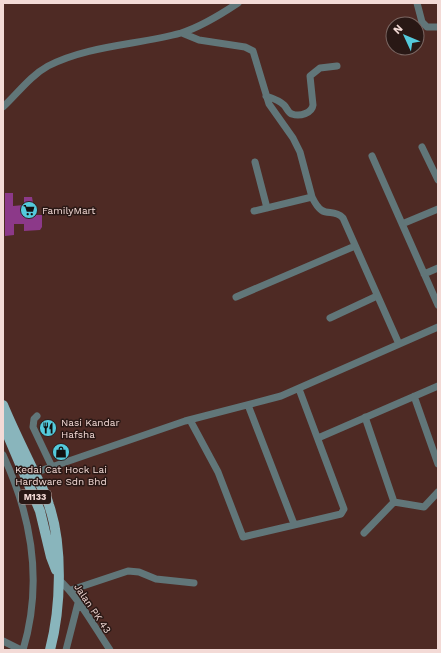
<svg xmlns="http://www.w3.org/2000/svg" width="441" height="653" viewBox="0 0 441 653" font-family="'Work Sans',sans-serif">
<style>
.building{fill:#8c3989}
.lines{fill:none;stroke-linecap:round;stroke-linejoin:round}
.minor{stroke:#617679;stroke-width:7}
.primary{stroke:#89b5bc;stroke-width:10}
.labels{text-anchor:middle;stroke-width:3;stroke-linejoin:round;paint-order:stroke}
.shield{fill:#291815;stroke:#b6a09c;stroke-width:1}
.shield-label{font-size:9px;font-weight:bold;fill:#f3dad6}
.poi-label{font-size:10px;fill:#f3dad6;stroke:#291815;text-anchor:start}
.street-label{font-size:10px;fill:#f3dad6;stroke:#291815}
</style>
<rect width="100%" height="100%" fill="#4e2a24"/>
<path class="building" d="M5 193H13V206L24 205V197H32L35 215H42V227L40 230 24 231V224H14V235L5 236Z"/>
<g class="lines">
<path class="minor" d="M417 3 422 22 427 27H438
M182 33 199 40 245 47 253 51 269 104 293 138 300 152 312 197 254 211
M266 96C272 98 279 100 284 105 287 108 288 113 292 114 300 117 312 113 313 105L310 76 320 68 337 66
M3 107C18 93 30 76 48 66 89 45 138 45 181 33 201 27 220 15 238 3
M422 147 438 180
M372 156 438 305
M255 162 267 208
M312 197C324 222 331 206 343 218L399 344
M402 224 438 209
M424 274 438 268
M236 297 355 246
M330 318 377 296
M414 396 438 464
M248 405 294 524
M37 416 34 419 33 427 52 467
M190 420 218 472 243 537 341 514 344 509 299 389
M318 438 438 386
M3 455C32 517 43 583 23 650
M31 474 185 421 281 396 438 327
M394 502 424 507 438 492
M364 533 394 502 365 417
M58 579C78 596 95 628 110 650
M71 590 128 571 139 572 156 579 194 583
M3 641 21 650
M66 650 78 603"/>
<path class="primary" d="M3 405C13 429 24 451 35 474 40 484 46 494 49 505 63 546 61 608 50 650
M3 424 40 511 51 557 56 570"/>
</g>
<defs>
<g id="supermarket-disc" transform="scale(0.9)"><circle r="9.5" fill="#54cadc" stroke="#291815"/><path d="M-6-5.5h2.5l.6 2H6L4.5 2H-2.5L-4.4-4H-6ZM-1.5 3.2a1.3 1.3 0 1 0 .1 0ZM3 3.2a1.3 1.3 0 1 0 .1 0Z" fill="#111"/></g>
<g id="restaurant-disc" transform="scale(0.9)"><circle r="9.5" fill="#54cadc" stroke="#291815"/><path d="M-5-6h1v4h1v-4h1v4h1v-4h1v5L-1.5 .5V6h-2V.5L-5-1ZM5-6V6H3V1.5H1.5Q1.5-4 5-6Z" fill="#111"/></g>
<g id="shop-disc" transform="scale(0.9)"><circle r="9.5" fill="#54cadc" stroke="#291815"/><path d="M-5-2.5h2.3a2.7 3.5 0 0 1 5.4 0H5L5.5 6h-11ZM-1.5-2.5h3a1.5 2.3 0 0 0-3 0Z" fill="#111"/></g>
</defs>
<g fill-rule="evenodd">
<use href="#supermarket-disc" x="29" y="210"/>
<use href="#restaurant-disc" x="48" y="428"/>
<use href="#shop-disc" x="61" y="452"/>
</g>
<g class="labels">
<rect class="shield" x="19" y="490" width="32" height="14" rx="3"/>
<g class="shield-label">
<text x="35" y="500">M133</text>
</g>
<g class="poi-label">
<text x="42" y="214">FamilyMart</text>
<text x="61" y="426">Nasi Kandar<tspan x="61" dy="12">Hafsha</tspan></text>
<text x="61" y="473" text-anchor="middle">Kedai Cat Hock Lai<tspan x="61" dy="12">Hardware Sdn Bhd</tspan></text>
</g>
<g class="street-label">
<text transform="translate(93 608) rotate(56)" y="4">Jalan PK 43</text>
</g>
</g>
<rect width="441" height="653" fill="none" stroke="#f3dad6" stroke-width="8"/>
<g transform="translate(405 36) rotate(314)"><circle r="19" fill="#291815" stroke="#7a6662"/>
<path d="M0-3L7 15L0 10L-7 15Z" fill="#54cadc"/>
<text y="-6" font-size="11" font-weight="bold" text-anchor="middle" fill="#f3dad6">N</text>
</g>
</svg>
